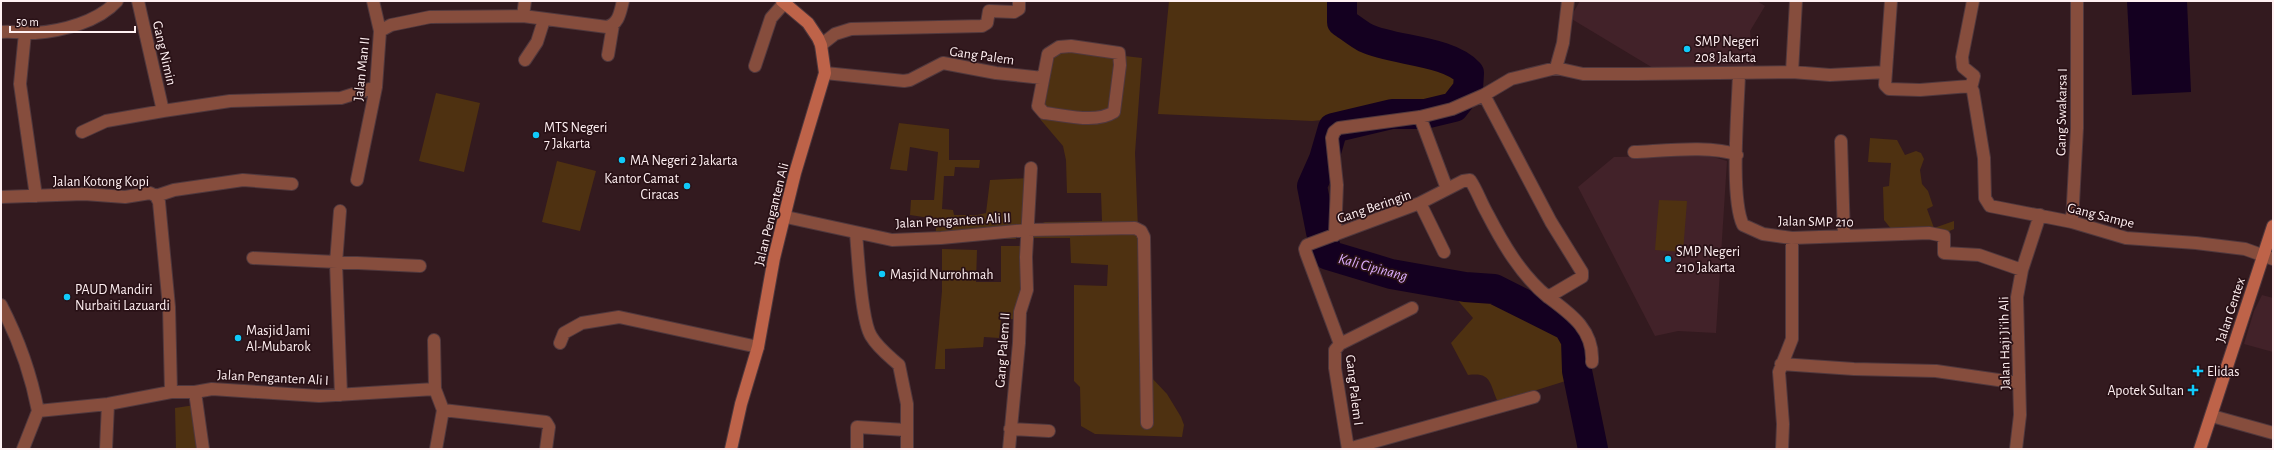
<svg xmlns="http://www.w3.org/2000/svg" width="2274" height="450" viewBox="0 0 2274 450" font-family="'Alegreya Sans',sans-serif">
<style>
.built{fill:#422229}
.green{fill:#4e3111}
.water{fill:#140020}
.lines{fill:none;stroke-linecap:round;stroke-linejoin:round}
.river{stroke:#140020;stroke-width:30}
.street-casing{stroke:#50383d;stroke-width:14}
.secondary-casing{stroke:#50383d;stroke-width:14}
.street{stroke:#864d3d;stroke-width:12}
.secondary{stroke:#be6349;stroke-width:12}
.poi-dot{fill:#10cafa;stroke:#291116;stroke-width:1.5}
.labels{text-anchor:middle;stroke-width:3.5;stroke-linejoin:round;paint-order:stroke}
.poi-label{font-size:14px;fill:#fff0f2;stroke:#291116;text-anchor:start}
.street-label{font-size:14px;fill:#fff0f2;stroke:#291116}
.water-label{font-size:15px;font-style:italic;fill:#dbadfd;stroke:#291116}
</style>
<rect width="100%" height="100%" fill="#331a1f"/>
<path class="built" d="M1580 1H1757L1765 6 1750 31 1754 66 1700 71H1658L1570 18Z
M1706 155 1727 161 1716 333 1678 331 1655 336 1578 187 1614 157Z
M2262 295 2273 298V352L2244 344 2254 311Z"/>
<path class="green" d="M1169 1H1335L1334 23 1361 48 1454 72 1458 86 1455 98 1449 102 1344 118 1312 121 1158 114Z
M1049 47 1142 58 1135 153 1141 306 1151 377 1167 394 1181 417 1184 425 1182 437 1095 434 1081 426 1080 387 1074 381V285L1107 286 1108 265 1071 263 1070 238H1032V230L1038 225 1045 222 1102 221 1101 193H1067L1066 160 1063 146 1040 119 1042 50Z
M436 93 480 103 464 172 419 161Z
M899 123 949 129V160H980L979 168 955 167 954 176H944L942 209 953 210 954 215H977L986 213 990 180 1029 178 1028 211 1019 227 1016 239H935L937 219 910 215 911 200H934L938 152 910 147 907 171 890 169Z
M1870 138 1897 140 1905 155 1916 151 1921 153 1924 159 1920 170 1922 184 1928 191 1933 206 1927 209 1934 228 1954 221V229L1945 233 1892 230 1884 220 1883 187 1889 186 1891 163 1868 162Z
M557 161 596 171 580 231 542 222Z
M1659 200 1687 201 1683 252 1655 250Z
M1001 246H1022L1026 288 1017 319H1001L999 338 984 337 983 347 945 349V369H935L942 291V249L977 250 976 282H1001Z
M1464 293 1482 296 1556 325C1567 342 1570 359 1572 379L1498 402C1489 383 1492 372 1468 375L1451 343 1473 318 1454 296Z
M195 405 198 449H176L175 408Z"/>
<path class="water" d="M2127 1H2187L2191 92 2132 95Z"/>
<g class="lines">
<path class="river" d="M1342 1V22C1350 27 1358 34 1366 38 1394 51 1448 50 1469 73L1468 89 1454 107 1425 114H1392L1333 128 1324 159 1312 186 1321 232 1328 255 1391 274 1465 287 1494 289 1568 326 1576 340 1577 371 1593 449"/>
<g class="street-casing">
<path id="street" d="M138 1 163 111
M373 1 380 31
M1891 1 1885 85 1889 89 1920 90 1970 86 1973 91 1984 158 1985 198 1990 206 2072 222 2126 238 2196 243 2245 249 2273 259
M523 16 525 1
M1 32C13 31 23 33 35 33 62 31 98 22 117 1
M25 33 20 84 36 196
M821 45 835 34 851 29 982 26 987 23 989 11 1014 12 1019 9V1
M1071 46 1119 53 1120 65 1114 112C1095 124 1065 115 1044 113L1038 106 1048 54 1059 47Z
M608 55 613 25
M525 60 537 42 544 20
M755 66 771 18 786 1
M1556 68 1563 43 1568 1
M1792 72 1796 1
M825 73 904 81 910 80 943 63 996 73 1043 78
M1739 74C1738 108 1730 198 1743 225L1763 234 1792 238 1929 233 1944 236V253L1979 255 2022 270
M1971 88 1974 76 1963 67 1962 57 1973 1
M1484 95 1551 222 1582 272V277L1548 297C1571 314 1594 330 1592 362
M1420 117 1447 189
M82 132 106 121 163 111 230 101 341 98 376 87
M1841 141 1844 236
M1634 152C1662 151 1712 145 1737 155
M357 180 376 87 380 31 391 25 430 17 523 16 607 27C619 24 620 12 623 1
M156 196 174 190 243 180 292 184
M1 197 84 194 125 197 150 193 156 196 159 202 169 307 171 392
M1420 203 1463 181 1470 180C1477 190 1481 203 1487 213 1503 244 1521 275 1548 297
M340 211 336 263 341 395
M786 217 892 240 941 238 1027 230 1135 228 1141 231 1144 237 1147 423
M2072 222 2077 128V1
M856 233C858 255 861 320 871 336 878 348 889 356 899 365L907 404V449
M1335 235 1337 185 1332 138 1334 132 1339 128 1420 117 1452 109 1484 95 1511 79 1556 68 1583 74H1636L1792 72 1830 75 1886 72
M253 258 420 266
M1 305C18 338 31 374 38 411
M434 340 435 389
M560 343 564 333 582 323 619 317 758 347
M1340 344 1306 253 1305 249 1307 245 1420 203 1444 252
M1781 364 1854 369 1936 371 2019 383
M195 392 203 449
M38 411 108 404 171 392H195L212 389 319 396 435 389 443 410 546 422 549 427 546 449
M2212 416 2273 433
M1010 429 1049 431
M23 449 38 411
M106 449 108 404
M436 449 443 410
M857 449V427L906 430
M1009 449 1019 343 1020 312 1027 290 1026 257 1031 168
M1348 449 1534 397
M1348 449 1335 368V350L1340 344 1412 308
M1782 449 1783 424 1779 372 1792 339V238
M2016 449 2020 415 2017 297 2022 270 2040 215"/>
</g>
<g class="secondary-casing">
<path id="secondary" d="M731 449 741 404 758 347 774 258 795 173 825 73 821 45 818 38 808 23 782 1
M2200 449 2273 226"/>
</g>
<use href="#street" class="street"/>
<use href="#secondary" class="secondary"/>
</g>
<g class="poi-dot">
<circle cx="1687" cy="49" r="4"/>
<circle cx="536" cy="135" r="4"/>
<circle cx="622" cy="160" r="4"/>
<circle cx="687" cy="186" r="4"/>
<circle cx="1668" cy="259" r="4"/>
<circle cx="882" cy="274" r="4"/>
<circle cx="67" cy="297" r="4"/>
<circle cx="238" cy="338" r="4"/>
<path d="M2196 365h4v4h4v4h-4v4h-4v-4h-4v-4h4z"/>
<path d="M2191 384h4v4h4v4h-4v4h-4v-4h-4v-4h4z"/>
</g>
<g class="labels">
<g class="poi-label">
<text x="1695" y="46">SMP Negeri<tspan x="1695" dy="16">208 Jakarta</tspan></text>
<text x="544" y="132">MTS Negeri<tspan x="544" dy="16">7 Jakarta</tspan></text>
<text x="630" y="165">MA Negeri 2 Jakarta</text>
<text x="679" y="183" text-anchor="end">Kantor Camat<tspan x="679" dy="16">Ciracas</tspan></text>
<text x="1676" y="256">SMP Negeri<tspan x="1676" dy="16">210 Jakarta</tspan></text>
<text x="890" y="279">Masjid Nurrohmah</text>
<text x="75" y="294">PAUD Mandiri<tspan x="75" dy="16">Nurbaiti Lazuardi</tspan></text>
<text x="246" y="335">Masjid Jami<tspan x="246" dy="16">Al-Mubarok</tspan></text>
<text x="2207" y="376">Elidas</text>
<text x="2184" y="395" text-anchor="end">Apotek Sultan</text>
</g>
<g class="street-label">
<text transform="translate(165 53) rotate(77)" y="5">Gang Nimin</text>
<text transform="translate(982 55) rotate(8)" y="5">Gang Palem</text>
<text transform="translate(361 69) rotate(-84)" y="5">Jalan Man II</text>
<text transform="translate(2061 112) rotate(-89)" y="5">Gang Swakarsa I</text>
<text x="101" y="186">Jalan Kotong Kopi</text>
<text transform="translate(1374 206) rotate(-19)" y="5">Gang Beringin</text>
<text transform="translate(771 214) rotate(-76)" y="5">Jalan Penganten Ali</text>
<text transform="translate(2101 215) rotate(14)" y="5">Gang Sampe</text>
<text transform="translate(953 220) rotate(-3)" y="5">Jalan Penganten Ali II</text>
<text transform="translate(1816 221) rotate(1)" y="5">Jalan SMP 210</text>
<text transform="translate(2230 310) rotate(-72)" y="5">Jalan Centex</text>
<text transform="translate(2004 343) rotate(-91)" y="5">Jalan Haji Ji'ih Ali</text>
<text transform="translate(1002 350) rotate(-86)" y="5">Gang Palem II</text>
<text transform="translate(273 377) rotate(3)" y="5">Jalan Penganten Ali I</text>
<text transform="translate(1355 390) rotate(83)" y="5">Gang Palem I</text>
</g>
<g class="water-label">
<text transform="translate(1373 267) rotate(15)" y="5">Kali Cipinang</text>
</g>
</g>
<rect width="2274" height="450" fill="none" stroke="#fff0f2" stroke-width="4"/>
<path d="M10 26v6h125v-6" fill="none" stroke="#fff0f2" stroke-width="2"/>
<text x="16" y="26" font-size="12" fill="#fff0f2" stroke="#291116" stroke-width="3" paint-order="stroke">50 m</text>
</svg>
